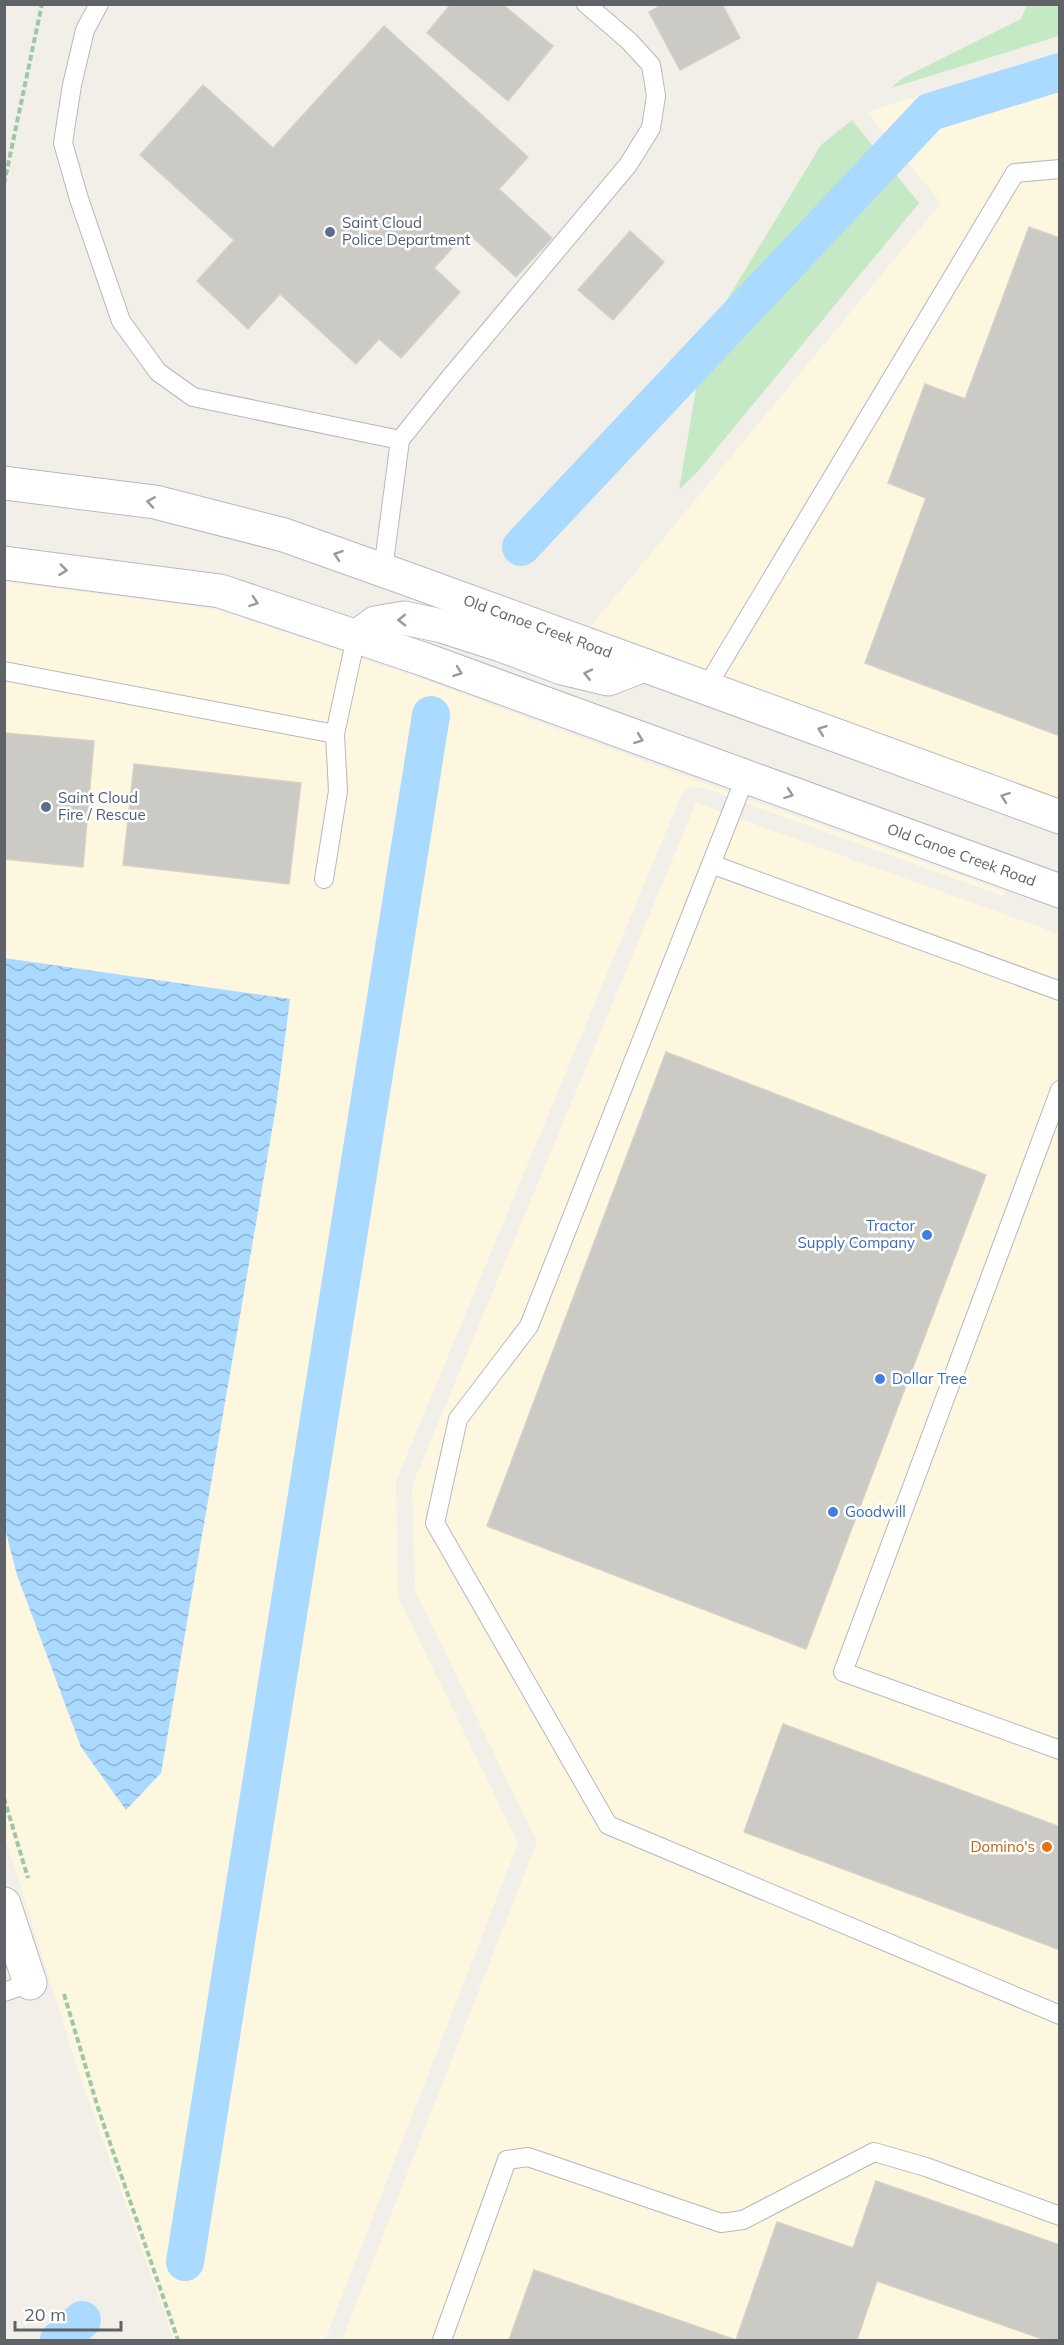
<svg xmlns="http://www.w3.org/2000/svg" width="1064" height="2345" viewBox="0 0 1064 2345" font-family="Mulish,sans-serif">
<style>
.commercial{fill:#fef7e0}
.grass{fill:#c5e8c5}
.water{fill:url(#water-waves)}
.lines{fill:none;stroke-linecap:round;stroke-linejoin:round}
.canal{stroke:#aadaff;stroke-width:38}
.building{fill:#cccac5;stroke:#d6d1c6;stroke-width:1.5}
.service-casing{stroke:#b5b8bc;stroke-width:20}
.secondary-casing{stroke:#b6babf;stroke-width:35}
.path{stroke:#9cc7a9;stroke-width:4;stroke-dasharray:6 3;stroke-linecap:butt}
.service{stroke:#fff;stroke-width:18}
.secondary{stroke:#fff;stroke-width:33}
.oneway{stroke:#979a9d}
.service-dot{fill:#5c6f8a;stroke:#fff;stroke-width:2}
.shop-dot{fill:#3f7fe0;stroke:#fff;stroke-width:2}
.food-dot{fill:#e8710a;stroke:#fff;stroke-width:2}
.labels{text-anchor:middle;stroke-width:5;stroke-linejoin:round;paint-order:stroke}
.service-label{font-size:15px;fill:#4e5e75;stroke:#fff;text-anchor:start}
.street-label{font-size:15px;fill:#5f6368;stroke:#fff}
.shop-label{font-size:15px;fill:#366cbe;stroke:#fff;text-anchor:start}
.food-label{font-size:15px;fill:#c56008;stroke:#fff;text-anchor:end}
</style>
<defs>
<pattern id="water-waves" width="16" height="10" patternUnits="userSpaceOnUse" patternTransform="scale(1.5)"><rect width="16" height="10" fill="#aadaff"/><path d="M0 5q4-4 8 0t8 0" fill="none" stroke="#8eb4d2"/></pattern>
</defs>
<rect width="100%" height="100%" fill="#f1efe8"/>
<path class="commercial" d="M1059 52V799L591 626 941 203 867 112Z
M5 582 214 609 343 652 352 663 359 658 414 676 736 795 1004 891 1003 896 704 788 692 787 682 793 396 1481 398 1597 518 1843 325 2340H174L79 2073 5 1837 4 1528 17 1575 81 1747 126 1810 161 1773 276 1107 290 999 5 958Z
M696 803 1059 934V2340H342L537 1842 415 1590 412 1486Z"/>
<path class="grass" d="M1027 5H1059V36L891 88 903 78 1021 19Z
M852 120 919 203 699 470 679 490 705 336 821 145Z"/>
<path class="water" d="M4 958 290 999 276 1107 161 1773 126 1810 81 1747 17 1575 5 1528Z"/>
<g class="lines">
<path class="canal" d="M521 547 930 112 1060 72
M185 2262 431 715
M59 2340 82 2320"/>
</g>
<path class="building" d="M451 4H502L553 46 508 101 427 33Z
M663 4H722L740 38 680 70 649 12Z
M384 26 528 157 499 189 552 238 516 277 467 232 434 268 460 292 401 358 379 339 356 364 280 294 248 329 197 281 234 240 140 155 203 85 273 148Z
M1029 227 1060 238V736L865 663 926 498 888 483 925 384 965 399Z
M630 231 664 262 613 320 578 290Z
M4 733 94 741 83 867 4 859Z
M134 764 301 783 289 884 123 865Z
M666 1052 986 1175 806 1649 487 1526Z
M783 1724 1060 1827V1950L744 1832Z
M876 2181 1060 2245V2340H1045L877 2281 857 2340H509L534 2270 736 2340 777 2222 853 2248Z"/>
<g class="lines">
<g class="service-casing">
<path id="service" d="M99 4 85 30 72 85 63 143 79 199 121 321 158 372 193 397 400 440
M383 570 400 440 448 380 628 165 651 128 656 96 651 65 629 41 586 4
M4 671 335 734 356 637
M706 688 1015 173 1060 169
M745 778 529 1326 458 1419 435 1523 608 1825 1060 2015
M711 864 1060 991
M324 879 338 791 335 734
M1060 1090 843 1672 1060 1750
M4 1992 30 1983
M442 2340 507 2160 528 2157 721 2223 743 2220 874 2152 926 2167 1060 2216"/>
</g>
<g class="secondary-casing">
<g id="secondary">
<path id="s1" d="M4 483 155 502 284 535 413 581 1060 817"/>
<path id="s2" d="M4 563 220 591 423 659 1060 891"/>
<path d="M356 637 375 623 404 618 442 626 501 645 562 668 608 679 644 665"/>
<path d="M4 1904 30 1983"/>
</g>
</g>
<path class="path" d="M4 184 42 4
M4 1798 28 1878
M64 1994 98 2108 178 2340"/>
<use href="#service" class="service"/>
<use href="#secondary" class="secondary"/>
</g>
<defs><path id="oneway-chevron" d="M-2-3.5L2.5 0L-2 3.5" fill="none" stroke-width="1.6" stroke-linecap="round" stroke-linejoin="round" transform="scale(1.5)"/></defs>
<g class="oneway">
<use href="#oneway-chevron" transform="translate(151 502) rotate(-171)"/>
<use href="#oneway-chevron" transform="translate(338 555) rotate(-161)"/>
<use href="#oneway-chevron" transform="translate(63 570) rotate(7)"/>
<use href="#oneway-chevron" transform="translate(254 602) rotate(19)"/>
<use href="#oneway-chevron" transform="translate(402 620) rotate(179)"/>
<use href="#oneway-chevron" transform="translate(458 672) rotate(20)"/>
<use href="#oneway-chevron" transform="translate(588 674) rotate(-167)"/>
<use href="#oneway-chevron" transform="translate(822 730) rotate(-160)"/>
<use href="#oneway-chevron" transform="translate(639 739) rotate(20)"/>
<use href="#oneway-chevron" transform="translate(789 794) rotate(20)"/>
<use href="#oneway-chevron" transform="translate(1005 797) rotate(-160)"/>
</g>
<g class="service-dot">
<circle cx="330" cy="232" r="6"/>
<circle cx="46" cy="807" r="6"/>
</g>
<g class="shop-dot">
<circle cx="927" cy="1235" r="6"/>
<circle cx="880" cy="1379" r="6"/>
<circle cx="833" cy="1512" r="6"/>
</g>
<circle class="food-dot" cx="1047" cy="1847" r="6"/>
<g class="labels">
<g class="service-label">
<text x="342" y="228">Saint Cloud<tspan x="342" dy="17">Police Department</tspan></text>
<text x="58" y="803">Saint Cloud<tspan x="58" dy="17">Fire / Rescue</tspan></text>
</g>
<g class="street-label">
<text dy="5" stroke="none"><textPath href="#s1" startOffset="555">Old Canoe Creek Road</textPath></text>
<text dy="5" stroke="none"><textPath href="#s2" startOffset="1005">Old Canoe Creek Road</textPath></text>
</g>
<g class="shop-label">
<text x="915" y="1231" text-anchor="end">Tractor<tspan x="915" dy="17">Supply Company</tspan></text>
<text x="892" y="1384">Dollar Tree</text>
<text x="845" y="1517">Goodwill</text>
</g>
<g class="food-label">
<text x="1035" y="1852">Domino's</text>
</g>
</g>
<rect width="1064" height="2345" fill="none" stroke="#5f6368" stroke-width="12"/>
<path d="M15 2321v9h106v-9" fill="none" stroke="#5f6368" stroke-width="3"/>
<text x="24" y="2321" font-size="18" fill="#5f6368" stroke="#ffffff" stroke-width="4.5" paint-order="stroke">20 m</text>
</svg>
